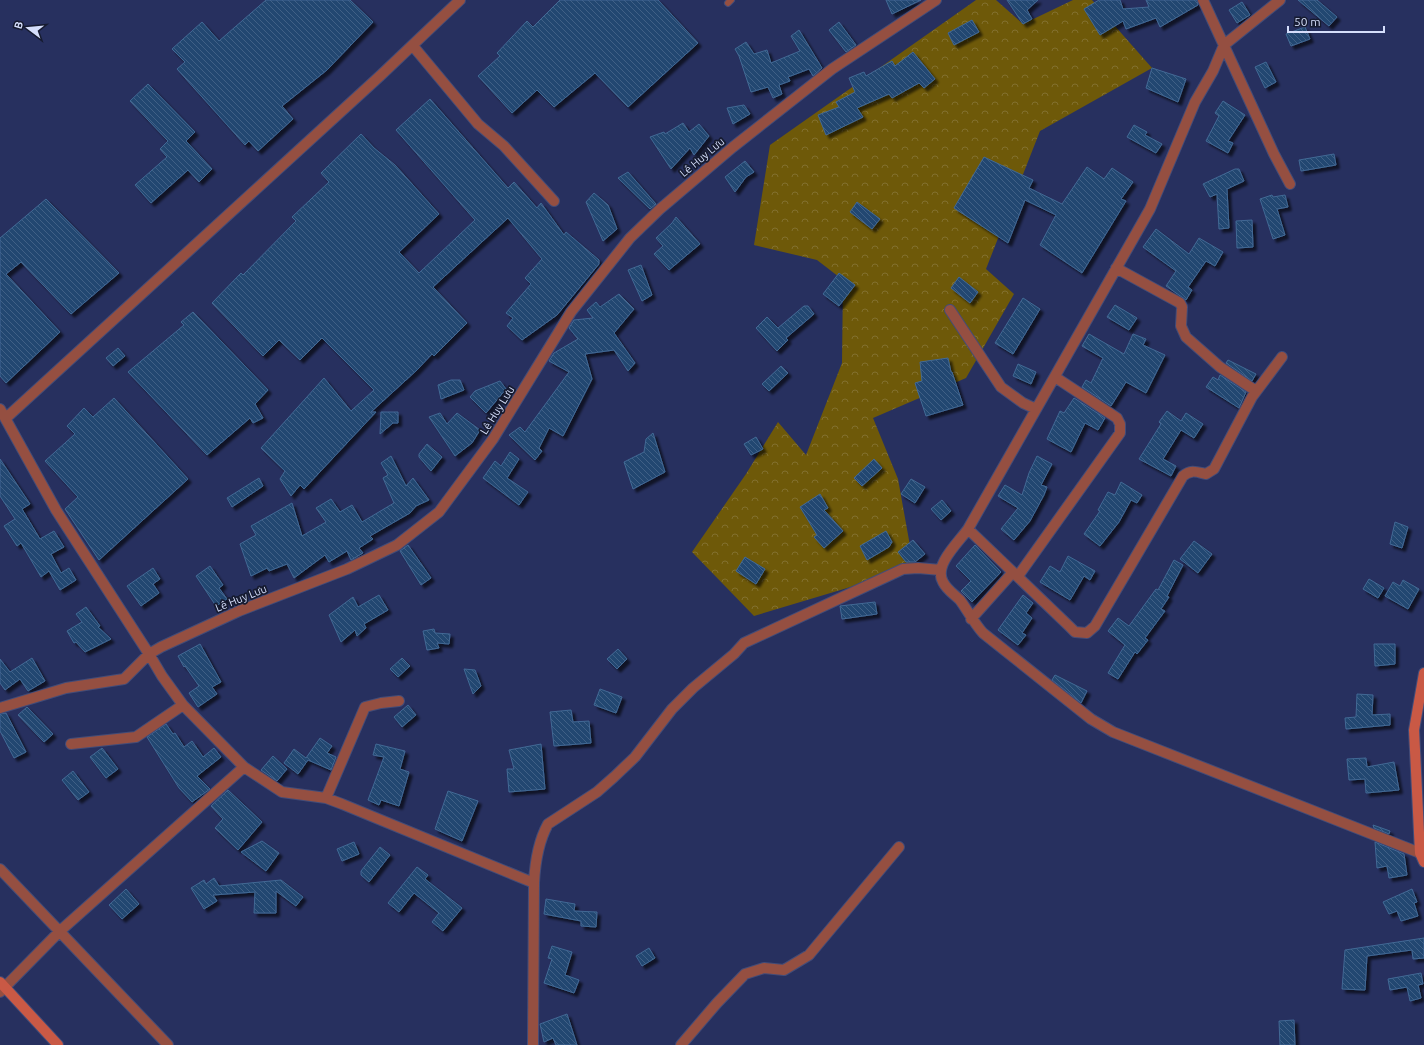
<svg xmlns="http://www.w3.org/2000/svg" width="1424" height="1045" viewBox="0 0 1424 1045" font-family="Ubuntu,sans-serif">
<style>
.forest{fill:url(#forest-crowns)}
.building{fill:url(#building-back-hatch);stroke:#426995;filter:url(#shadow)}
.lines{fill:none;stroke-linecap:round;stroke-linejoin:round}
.service-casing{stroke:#434c78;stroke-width:8}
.minor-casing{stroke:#434c78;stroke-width:12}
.secondary-casing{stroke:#434c78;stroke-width:12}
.service{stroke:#954f41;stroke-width:6}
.minor{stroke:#954f41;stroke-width:10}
.secondary{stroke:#c95945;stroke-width:10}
.labels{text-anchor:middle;stroke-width:3.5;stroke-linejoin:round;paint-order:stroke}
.street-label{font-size:11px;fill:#d5defb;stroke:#161b30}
</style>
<defs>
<pattern id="forest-crowns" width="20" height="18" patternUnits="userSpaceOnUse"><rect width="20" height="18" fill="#6e5909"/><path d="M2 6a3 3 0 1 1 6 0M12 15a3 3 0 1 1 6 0" fill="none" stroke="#82702e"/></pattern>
<pattern id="building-back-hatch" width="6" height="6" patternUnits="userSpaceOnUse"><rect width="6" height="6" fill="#214771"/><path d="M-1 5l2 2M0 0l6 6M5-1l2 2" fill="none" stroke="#406186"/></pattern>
<filter id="shadow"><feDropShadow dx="3.5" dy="3.5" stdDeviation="1" flood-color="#0009"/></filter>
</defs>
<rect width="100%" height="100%" fill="#27305f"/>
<path class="forest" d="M976 0H996L1023 24 1073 0H1092L1152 68 1040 131 986 269 1014 294 966 378 873 418 898 479 914 568 754 616 692 552 746 474 778 422 806 455 842 363 843 280 817 260 754 245 770 145Z"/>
<path class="building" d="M266 0H350L373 22 327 70 282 106 293 119 258 151 249 141 245 145 177 69 185 62 172 49 202 22 219 41Z
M560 0H658L698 43 628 107 595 73 554 107 537 90 512 113 478 76 500 56 497 53 527 21 533 27Z
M886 0H921L892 14Z
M1007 0H1038L1027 10 1032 19 1023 24Z
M1099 0H1120L1123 9 1149 7 1146 0H1197L1198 5 1160 27 1156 18 1126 29 1123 21 1100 35 1084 9Z
M1298 0H1317L1337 17 1329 26Z
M1242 2 1250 15 1237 23 1229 10Z
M972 20 979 32 954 45 948 33Z
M839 22 856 45 846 52 829 30Z
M1305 27 1310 39 1291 46 1286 34Z
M799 30 822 68 813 76 809 69 788 77 790 81 779 85 782 94 773 98 768 87 751 92 739 56 735 49 746 42 754 54 767 50 771 63 800 51 791 36Z
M913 52 935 79 924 88 919 83 892 98 889 94 857 108 863 117 826 135 818 115 839 107 836 102 855 92 849 78 864 72 866 76 892 61 895 66Z
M1266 62 1276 82 1265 88 1255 67Z
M1152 68 1186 79 1178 102 1146 88Z
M148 84 195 132 186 141 212 169 199 182 188 170 151 203 135 185 167 157 160 149 168 141 130 101Z
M430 99 508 188 514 182 537 208 541 203 564 235 566 232 599 260V264L557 315 522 340 507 326 513 318 506 313 531 284 525 278 542 259 508 218 433 287 467 323 434 356 432 354 417 370 371 412H376L304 489 300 485 291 496 280 479 285 471 261 448 324 378 351 411 374 390 322 338 300 360 279 340 263 356 212 303 241 273 243 275 296 221 292 217 329 182 321 173 361 134 374 148 395 165 439 214 399 252 419 273 475 220 396 130Z
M1223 101 1245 115 1228 141 1233 143 1228 153 1206 141 1219 116 1215 113Z
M744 105 750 114 733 124 727 108Z
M683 123 689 132 699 124 709 136 694 155 690 148 671 169 650 137 664 132 665 134Z
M1134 125 1147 132 1145 135 1162 144 1156 153 1127 137Z
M1334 154 1336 165 1301 171 1299 160Z
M984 157 1033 180 1029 188 1062 204 1087 167 1104 179 1112 168 1133 182 1121 199 1126 201 1082 273 1040 245 1056 215 1025 200 1008 243 954 208Z
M745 161 754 172 746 177 735 192 725 177Z
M1235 169H1239L1244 181 1227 189 1229 228 1219 229 1217 194 1210 197 1203 184Z
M628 172 656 204 650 209 618 178Z
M594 193 608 205 617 229 603 241 586 202Z
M1272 195 1273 197 1285 195 1288 207 1277 209 1285 235 1273 239 1260 199Z
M46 199 119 273 71 314 21 262 6 274 60 332 6 383 0 376V238Z
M857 202 880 219 872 229 850 212Z
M676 217 700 244 669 270 654 254 663 246 656 238 672 223Z
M1252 220 1253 247 1237 248 1236 221Z
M1156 229 1189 254 1199 238 1223 252 1215 266 1206 261 1188 287 1192 290 1186 300 1166 286 1176 271 1143 247Z
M641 265 652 295 642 301 628 270Z
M839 273 855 285 839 306 823 294Z
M959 277 978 292 970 303 951 288Z
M619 294 634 309 614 333 635 363 628 371 614 350 585 354 592 379 563 436 549 428 539 448 542 451 535 460 509 435 520 427 525 432 569 372 549 361 554 353 578 339 569 328 574 320 593 318 587 310 596 302 600 307Z
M1023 298 1040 309 1013 354 995 343Z
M1115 305 1137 318 1129 330 1107 317Z
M804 306H808L814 314 786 338 788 340 777 351 756 328 767 317 778 328Z
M193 312 268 390 255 404 263 418 253 423 250 418 207 455 128 372 184 325 181 322Z
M1089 334 1124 354 1133 334 1146 339 1143 345 1165 355 1146 393 1126 382 1111 406 1082 387 1086 380 1091 383 1103 358 1082 346Z
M118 348 125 356 113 366 106 358Z
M948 358 951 372H952L963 405 926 416 915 383 922 381 920 362Z
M1228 360 1256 374 1252 381 1226 363Z
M1018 364 1036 372 1031 384 1013 376Z
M781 366 788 373 769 391 762 384Z
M1220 375 1246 392 1239 408 1206 387 1213 377 1218 380Z
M451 380H460L464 390 441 399 438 385Z
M500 381 506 389 486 413 470 397 475 391Z
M114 398 188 479 99 560 65 509 78 497 45 461 75 434 67 426 84 408 93 417Z
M1074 398 1105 418 1098 430 1085 423 1071 452 1047 439 1060 411 1064 413Z
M1167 411 1181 421 1186 413 1203 424 1194 438 1181 430 1163 459 1176 466 1171 476 1139 459 1161 424 1159 422Z
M381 412H398V423H393L380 434Z
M440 413 447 424 457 413 480 430 472 443 455 456 429 417Z
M653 433 665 472 633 489 624 462 644 452 646 439Z
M756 437 763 449 751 455 744 444Z
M427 444 442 457 431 471 419 457V454Z
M510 452 519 459 507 478 528 492 519 505 483 478 495 461 501 466Z
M391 456 406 486 413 478 429 500 416 506 410 513 370 536 373 539 359 548 363 553 351 560 347 551 329 562 325 555 294 578 287 564 269 571 267 568 251 576 240 544 256 535 251 526 292 503 302 536 326 522 316 508 331 499 340 512 352 505 362 522 394 503 383 478 388 475 381 463Z
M1037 456 1052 464 1041 485 1047 487 1044 495 1030 521 1014 540 1001 529 1018 508 998 496 1005 485 1022 495 1029 473Z
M0 459 30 504 22 509 40 539 54 531 64 547 51 554 61 573 69 568 76 580 60 590 49 571 41 577 21 543 17 546 4 526 15 519 0 496Z
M874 459 882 468 862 486 854 478Z
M259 478 263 486 232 507 227 498Z
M911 479 925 487 915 503 901 494Z
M1121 482 1142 495 1137 503 1131 500 1119 522 1100 546 1084 534 1100 511 1098 510 1108 492 1115 495Z
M820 494 828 508 824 510 843 531 824 548 814 537 817 535 800 507Z
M942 500 951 511 941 520 931 509Z
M1395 522 1408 527 1402 548 1390 544Z
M886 531 892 542 889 547 867 560 860 546Z
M913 540 925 554 915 562H906L898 552Z
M1194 541 1212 554 1198 573 1180 559Z
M408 545 431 578 421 585 400 551Z
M975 545 1001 572 972 602 961 591 971 581 956 566Z
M1068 556 1095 571 1090 580 1084 576 1070 600 1040 582 1050 566 1060 572Z
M745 557 765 569 756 584 736 571Z
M1174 560 1183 565 1167 596 1169 597 1161 609 1165 611 1145 638 1148 640 1137 654 1135 652 1118 679 1108 673 1125 645 1108 631 1118 618 1129 626 1156 589 1158 590Z
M210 566 223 585 219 588 227 599 216 606 196 576Z
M153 568 160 579 153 584 159 593 141 606 127 586Z
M1369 579 1384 588 1378 598 1363 589Z
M1403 580 1419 589 1408 609 1385 596 1393 582 1400 586Z
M379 595 388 610 364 624 366 628 357 636 355 630 341 642 329 615 353 597 358 607Z
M1023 595 1033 603 1026 613 1032 618 1022 633 1026 635 1018 645 998 630Z
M875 602 877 614 842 619 840 606Z
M86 607 100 626 98 627 111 639 85 652 76 642 74 643 67 631 82 622 76 614Z
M434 629 435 633 450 634 449 644 437 643 439 648 427 650 423 631Z
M200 644 221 682 212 687 217 694 198 707 189 693 199 686 185 666 184 667 178 656Z
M1374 644H1395V664L1375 666Z
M618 649 627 659 617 669 607 659Z
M32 658 45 681 28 691 20 679 5 690 0 683V659L10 672Z
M402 658 410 666 398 677 390 669Z
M464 669 475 670 481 686 473 694Z
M1055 675 1087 691 1081 703 1052 680Z
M600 689 622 697 616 713 594 705Z
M1357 694 1373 695 1372 715 1390 714V725L1346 729 1345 718 1356 717Z
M408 705 416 715 402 727 394 717Z
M27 707 53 734 44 742 18 715Z
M571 710 573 722 589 721 591 743 554 746 550 712Z
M6 713 26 752 14 758 0 731V714Z
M166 724 173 734 175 733 184 747 192 741 203 757 214 748 221 757 197 776 210 789 192 802 179 788 147 737Z
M320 738 332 746 327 753 336 757 331 770 308 760 298 774 284 763 294 749 306 758Z
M376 744 405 751 400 769 409 772 399 806 381 800 379 805 368 800 384 757 373 755Z
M541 744 545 789 509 792 507 769H514L509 750Z
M102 748 118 769 106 778 90 757Z
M273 756 287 769 277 781 261 770Z
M1366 758 1367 767 1394 762 1399 790 1366 793 1365 779 1349 780 1347 759Z
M73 771 89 792 78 800 62 780Z
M228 790 262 822 238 850 215 828 223 819 211 806Z
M448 791 478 801 462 841 435 829Z
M1373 825 1390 831 1389 834 1374 828Z
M262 841 279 853 266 871 241 852Z
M354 842 359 854 342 861 337 849Z
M1375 842 1404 854 1407 875 1389 878 1387 866 1377 868Z
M380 847 390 855 369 882 361 875V871Z
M417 867 428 875 425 879 462 908 443 931 432 922 439 913 414 893 399 912 388 903Z
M214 878 219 886 281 880 303 897 296 906 276 891V913H254L255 892 213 895 217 901 204 909 191 888 204 880 206 884Z
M126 889 139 904 122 919 109 905Z
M1412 889 1417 902 1414 903 1418 916 1401 921 1397 911 1389 914 1383 902Z
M546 899 575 904 574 911 597 912 596 927 581 926V921L544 914Z
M1424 938V958L1413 959 1412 950 1367 956 1365 990 1342 989 1345 950Z
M552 946 572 952 565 975 579 980 574 993 544 983 552 959 548 958Z
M649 948 655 958 642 966 636 956Z
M1421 973 1423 984 1418 985 1421 998 1410 1001 1407 987 1390 990 1388 979Z
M567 1014 577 1045H556L553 1038 544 1042 540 1024Z
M1294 1020 1295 1045H1280L1279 1021Z"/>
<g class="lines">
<g class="service-casing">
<path id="service" d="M728 3 731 0"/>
</g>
<g class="minor-casing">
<path id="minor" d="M1203 0 1274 154 1290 184
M1280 0 1224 45 1213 71 1195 102 1150 209 968 529C959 542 933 565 943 582 947 590 954 594 960 600 968 611 974 623 983 633L1091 719 1113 732 1420 853
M413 46 478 124 504 146 554 201
M1116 268 1180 303 1182 307 1181 326 1186 337 1220 367 1256 391
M950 310 1001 387 1023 403 1036 409
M0 409 56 510 149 654 162 676 183 705
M6 418 381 75 460 0
M968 529 1069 626 1075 632 1087 633 1095 626 1183 476C1191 469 1197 472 1206 474L1214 469 1252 397 1282 357
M1018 576 1120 433V424L1117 418 1055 377
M971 619 1013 572
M0 708 66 688 124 679 149 654 161 647 239 611 347 569 397 545 439 512 493 439 571 312 630 238 660 209 733 147 832 69 936 0
M71 744 136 737 183 705 244 767 282 792 326 798 342 804 534 883 533 1045
M326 798 365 707 381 703 399 701
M0 869 168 1045
M534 883C535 863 538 842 548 824L597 792 614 777 635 757 672 709 693 688 734 654 744 643 903 569 918 568 941 570
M0 992 60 931 244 767
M681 1045 717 1003 745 974 764 968 784 970 809 955 899 847"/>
</g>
<g class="secondary-casing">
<path id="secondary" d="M1424 673 1414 730 1420 853 1424 862
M0 982 58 1045"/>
</g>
<use href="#service" class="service"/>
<use href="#minor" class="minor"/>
<use href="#secondary" class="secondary"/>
</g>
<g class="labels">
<g class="street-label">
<text transform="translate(702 157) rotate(-40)" y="4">Lê Huy Lưu</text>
<text transform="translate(497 410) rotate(-58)" y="4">Lê Huy Lưu</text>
<text transform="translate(241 598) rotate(-22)" y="4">Lê Huy Lưu</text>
</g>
</g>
<g transform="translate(28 28) rotate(286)" stroke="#161b30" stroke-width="3" paint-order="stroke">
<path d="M0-3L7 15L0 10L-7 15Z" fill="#d5defb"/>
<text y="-6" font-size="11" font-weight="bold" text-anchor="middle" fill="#d5defb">B</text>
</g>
<path d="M1288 26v6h96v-6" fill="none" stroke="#d5defb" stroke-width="2"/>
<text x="1294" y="26" font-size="12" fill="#d5defb" stroke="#161b30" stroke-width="3" paint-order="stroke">50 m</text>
</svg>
